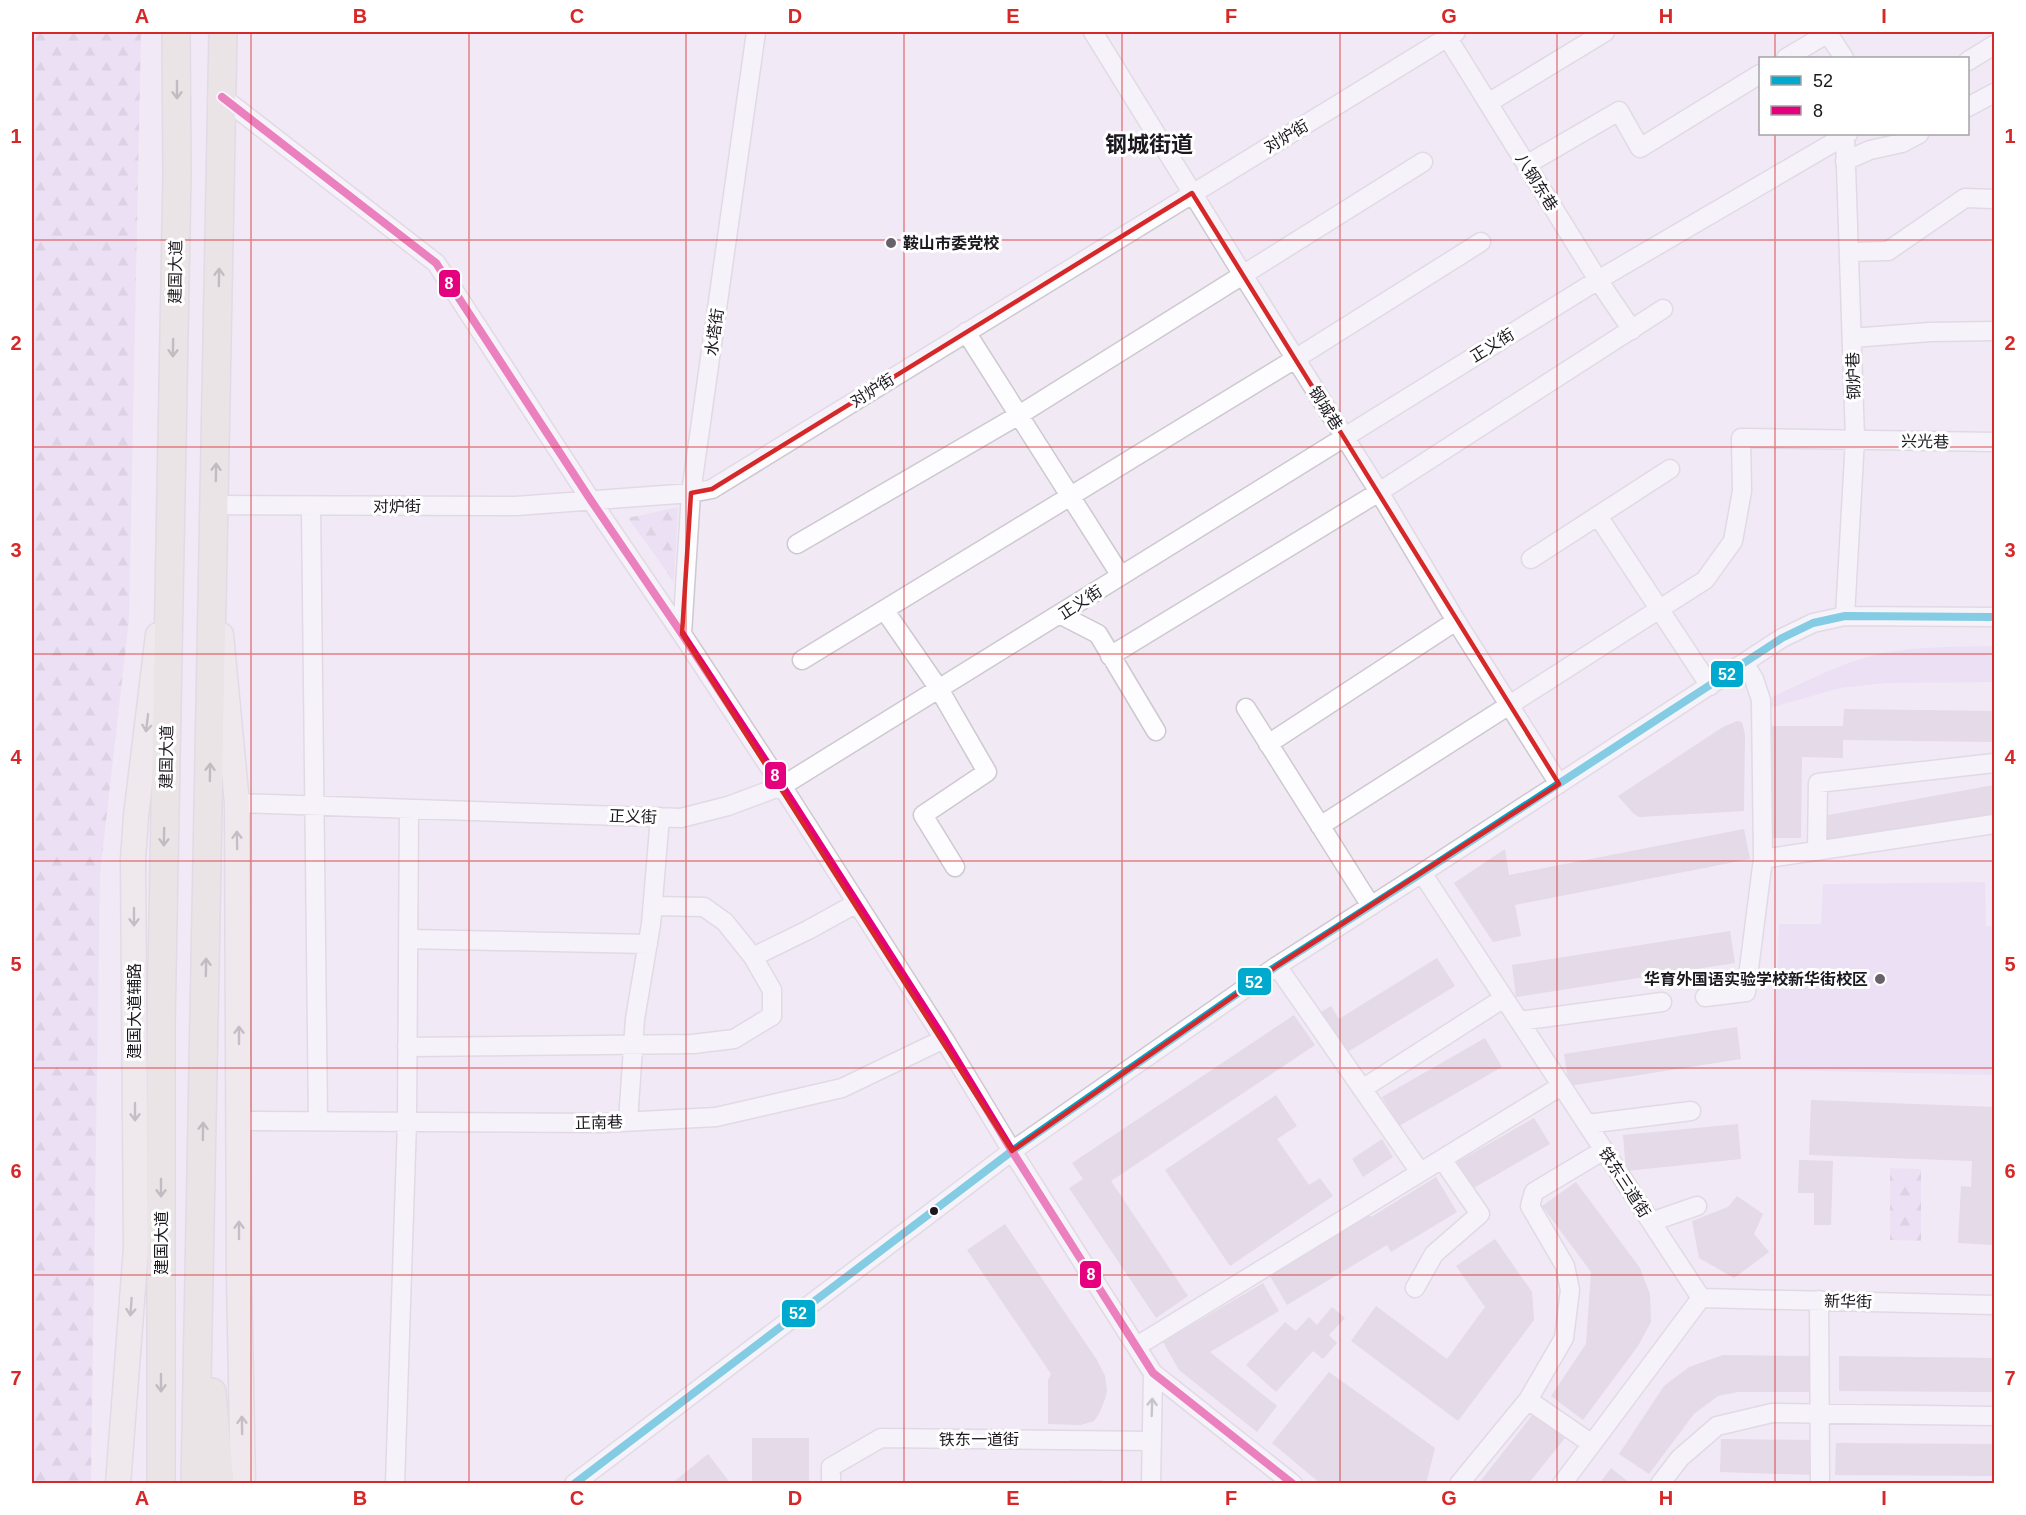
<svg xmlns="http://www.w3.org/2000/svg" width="2026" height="1515" viewBox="0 0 2026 1515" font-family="Arial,'Noto Sans SC',sans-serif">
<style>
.grass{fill:#e7d6f1}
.forest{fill:url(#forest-firs)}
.building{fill:#d4c7d7}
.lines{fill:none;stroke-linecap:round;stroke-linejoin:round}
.minor-casing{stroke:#cec8d1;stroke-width:21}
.major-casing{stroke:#cdcace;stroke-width:27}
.highway-casing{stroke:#cdcace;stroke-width:30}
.minor{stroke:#fdfcfe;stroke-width:18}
.major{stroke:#eee9e4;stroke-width:24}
.highway{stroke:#e4ddd3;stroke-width:27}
.bus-1-casing{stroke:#fff;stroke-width:12}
.bus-2-casing{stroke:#fff;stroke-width:12}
.bus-1{stroke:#00a9ce;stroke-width:8}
.bus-2{stroke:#e5007d;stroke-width:8}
.oneway{stroke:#8a8482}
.oneway2{stroke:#908b8b}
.oneway3{stroke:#98959a}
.marked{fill:none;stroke:#d62828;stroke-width:4.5;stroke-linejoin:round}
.grid{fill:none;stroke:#d62828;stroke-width:1.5;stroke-opacity:0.55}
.poi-dot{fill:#67626a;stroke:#fff;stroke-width:2}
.bus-dot{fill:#1c181f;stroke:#fff;stroke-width:2}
.labels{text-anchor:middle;stroke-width:6;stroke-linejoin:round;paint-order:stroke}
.street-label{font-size:16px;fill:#1c181f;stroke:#fff}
.poi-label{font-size:16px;font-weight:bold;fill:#1c181f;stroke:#fff;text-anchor:start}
.district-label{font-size:22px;font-weight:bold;fill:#1c181f;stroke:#fff}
.line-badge{stroke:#fff;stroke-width:2}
.badge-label{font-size:16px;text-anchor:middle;font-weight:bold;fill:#fff}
.neatline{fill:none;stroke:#d62828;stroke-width:2}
.grid-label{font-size:20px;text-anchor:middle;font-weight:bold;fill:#d62828}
</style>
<defs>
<pattern id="forest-firs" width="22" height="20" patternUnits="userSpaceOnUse" patternTransform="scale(1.5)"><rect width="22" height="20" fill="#e7d6f1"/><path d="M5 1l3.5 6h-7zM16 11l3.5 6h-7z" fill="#c6b7ce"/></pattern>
</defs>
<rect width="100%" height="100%" fill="#f1eaf5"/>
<path class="grass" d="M1994 646V682L1887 683 1840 688 1770 708 1768 699C1805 682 1843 661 1884 653 1920 646 1958 647 1994 646Z
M1985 882 1986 926H1994V1075L1773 1070 1779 924H1821L1823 884Z"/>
<path class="forest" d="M32 32H141L129 620 100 874 91 1484 32 1483Z
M678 507 674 582 628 518Z
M1890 1168 1921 1169V1241L1890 1240Z"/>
<path class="building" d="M1844 709 1994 711V742L1843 740V758L1802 757 1801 838H1770L1771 726H1843Z
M1737 721 1742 722 1745 735 1744 811 1639 817 1633 813 1618 796 1723 727Z
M1994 785V815L1828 845 1823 816Z
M1744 829 1750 859 1515 905 1521 936 1493 942 1454 883 1505 849 1509 875Z
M1730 931 1735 963 1516 997 1512 965Z
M1437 958 1455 986 1346 1053 1321 1012 1331 1006 1339 1019Z
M1294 1015 1315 1045 1111 1181 1188 1296 1156 1318 1069 1188 1083 1179 1072 1163Z
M1737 1027 1741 1059 1569 1086 1564 1054Z
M1485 1038 1502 1067 1399 1126 1382 1097Z
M1276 1095 1297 1126 1277 1139 1309 1185 1320 1178 1333 1196 1230 1266 1165 1170Z
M1811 1100 1994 1107V1245L1958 1243 1961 1186 1971 1187 1972 1161 1809 1155Z
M1534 1118 1550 1144 1472 1189 1457 1162Z
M1738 1124 1741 1159 1626 1171 1623 1135Z
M1382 1139 1393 1157 1363 1177 1352 1159Z
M1799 1160 1833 1161 1831 1225H1814V1193H1798Z
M1436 1177 1457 1212 1391 1252 1387 1245 1287 1305 1268 1273 1368 1212 1371 1217Z
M1576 1182 1640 1268 1650 1294 1651 1322 1638 1346 1583 1420 1551 1396 1586 1344 1591 1272 1542 1206Z
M1737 1196 1763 1214 1754 1234 1769 1252 1734 1278 1699 1258 1692 1221 1728 1207Z
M1005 1224 1097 1360 1105 1376 1107 1390 1105 1399 1100 1412 1094 1421 1081 1425 1048 1424V1380L1051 1374 967 1250Z
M1495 1239 1532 1292 1534 1320 1458 1421 1351 1341 1376 1306 1447 1359 1485 1307 1456 1266Z
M1263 1283 1279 1311 1210 1352 1277 1406 1257 1432 1179 1370 1163 1342Z
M1332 1307 1345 1318 1329 1335 1337 1343 1323 1359 1313 1351 1276 1392 1246 1365 1285 1322 1296 1331 1309 1317 1317 1325Z
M1723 1355 1811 1356 1809 1392H1738L1718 1396 1694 1414 1649 1474 1619 1454 1664 1386 1689 1367Z
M1839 1356 1994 1358V1392L1839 1391Z
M1329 1372 1435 1448 1426 1484H1321L1272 1443Z
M1533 1414 1565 1438 1528 1484H1478Z
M752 1438H809V1484H752Z
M1721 1439 1813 1440 1814 1475 1720 1472Z
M1836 1443 1994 1444V1476L1835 1475Z
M708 1454 731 1484H671Z
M1611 1468 1631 1484H1599Z
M1069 1480H1103V1484H1069Z"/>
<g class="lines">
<g class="minor-casing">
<path id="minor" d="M1093 32 1243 275 1379 492 1456 621 1559 784
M1444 32 1598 280 1632 330
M1827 32 1844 58
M1786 58 1830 32
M1968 61 1994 45
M222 97 436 263 590 499 682 634 782 786 944 1039 1012 1151 1153 1373 1293 1484
M1488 103 1605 32
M1968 107 1994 93
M1845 136 1855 439 1845 616
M1845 161 1870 150 1902 143 1919 134
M1526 165 1619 111 1640 148 1760 74
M1849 252 1888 251 1965 198 1994 199
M966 332 1121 576
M1852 338 1930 332 1994 331
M215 505 516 506 691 493 712 489 1456 32
M311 506 318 1121
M1598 516 1710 686
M797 544 1019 415 1423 162
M1531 559 1670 469
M885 611 939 689 987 772 923 815 955 867
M1061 615 1098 634 1156 731
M682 634 691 493 756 32
M1110 656 1379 492 1663 309
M802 660 1295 359 1481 242
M1246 708 1371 906
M1268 744 1456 621
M237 803 681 818 728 806 782 786 1598 280 1848 134
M1320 826 1705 580 1733 541 1742 491 1741 438 1994 442
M1817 851 1818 783 1994 763
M1763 859 1994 824
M1422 873 1701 1298
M408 939 648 944
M753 957 808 930 857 903
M1277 966 1420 1172
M1705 997 1746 992 1763 859 1761 700 1754 679 1744 663
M1519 1021 1662 1002
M407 1047 693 1044 734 1039 772 1016V990L753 957 725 922 704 907 653 906
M1362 1089 1504 998
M239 1121 603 1123 716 1117 842 1088 944 1039
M628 1121 635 1019 651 924 660 817
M1587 1124 1691 1111
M1651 1222 1697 1206
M1415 1288 1434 1254 1480 1214 1442 1159
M1701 1298 1994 1305
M1819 1300 1820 1484
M1137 1346 1561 1086
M1528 1400 1592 1444
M395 1484 407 1122 409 809
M574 1484 1012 1151 1277 966 1422 873 1782 638 1813 623 1845 616 1994 617
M831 1484V1467L881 1438 1151 1441
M1151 1484 1153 1373
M1459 1484 1528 1400 1564 1338 1570 1290 1565 1266 1530 1206 1534 1192 1604 1150
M1562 1484 1701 1298
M1660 1484 1680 1458 1717 1426 1772 1413 1994 1416"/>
</g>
<g class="major-casing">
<path id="major" d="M221 635 237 803 239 1278 243 1484
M118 1484 136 1248 133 859 136 816 158 635"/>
</g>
<g class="highway-casing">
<path id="highway" d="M212 1392 220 1484
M161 1484V1025L177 175 176 32
M195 1484 223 32"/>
</g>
<use href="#minor" class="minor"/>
<use href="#major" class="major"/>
<use href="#highway" class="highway"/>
<g class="bus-1-casing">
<path id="bus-1" d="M574 1484 1012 1151 1277 966 1422 873 1782 638 1813 623 1845 616 1994 617"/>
</g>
<g class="bus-2-casing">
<path id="bus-2" d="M222 97 436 263 590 499 682 634 782 786 944 1039 1012 1151 1153 1373 1293 1484"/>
</g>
<use href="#bus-1" class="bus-1"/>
<use href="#bus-2" class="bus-2"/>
</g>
<defs><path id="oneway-shaft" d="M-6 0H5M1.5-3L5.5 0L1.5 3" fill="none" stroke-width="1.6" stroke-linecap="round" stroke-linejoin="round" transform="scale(1.5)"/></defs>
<g class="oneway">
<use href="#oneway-shaft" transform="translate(177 90) rotate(90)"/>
<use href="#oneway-shaft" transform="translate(219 277) rotate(-89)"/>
<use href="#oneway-shaft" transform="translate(173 348) rotate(91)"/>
<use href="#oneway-shaft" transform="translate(216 472) rotate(-89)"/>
<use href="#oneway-shaft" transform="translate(210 772) rotate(-89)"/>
<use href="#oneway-shaft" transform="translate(164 837) rotate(91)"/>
<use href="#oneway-shaft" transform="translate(206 967) rotate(-89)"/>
<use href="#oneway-shaft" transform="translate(203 1131) rotate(-89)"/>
<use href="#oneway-shaft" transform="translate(161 1188) rotate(90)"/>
<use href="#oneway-shaft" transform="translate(161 1383) rotate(90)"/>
</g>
<g class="oneway2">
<use href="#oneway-shaft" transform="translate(147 723) rotate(97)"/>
<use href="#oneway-shaft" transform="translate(237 840) rotate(-91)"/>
<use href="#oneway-shaft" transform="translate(134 917) rotate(90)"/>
<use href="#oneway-shaft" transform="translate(239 1035) rotate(-90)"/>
<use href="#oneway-shaft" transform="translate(135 1112) rotate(90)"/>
<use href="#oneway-shaft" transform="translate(239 1230) rotate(-90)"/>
<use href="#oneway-shaft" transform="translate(131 1307) rotate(94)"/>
<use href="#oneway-shaft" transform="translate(242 1425) rotate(-91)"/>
</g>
<use class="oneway3" href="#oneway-shaft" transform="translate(1152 1407) rotate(-88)"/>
<path d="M0 0H2026V1515H0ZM1192 193 1559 784 1277 966 1012 1151 682 634 691 493 712 489Z" fill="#f1eaf5" fill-opacity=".55" fill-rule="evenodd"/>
<path class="marked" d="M1192 193 1559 784 1277 966 1012 1151 682 634 691 493 712 489Z"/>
<path class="grid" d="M251 32V1484M469 32V1484M686 32V1484M904 32V1484M1122 32V1484M1340 32V1484M1557 32V1484M1775 32V58M1775 134V1484M32 240H1994M32 447H1994M32 654H1994M32 861H1994M32 1068H1994M32 1275H1994"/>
<g class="poi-dot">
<circle cx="891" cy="243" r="6"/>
<circle cx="1880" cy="979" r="6"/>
</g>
<circle class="bus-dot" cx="934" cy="1211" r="5"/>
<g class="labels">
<g class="street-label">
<text transform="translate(1286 136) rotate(-31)" y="6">对炉街</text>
<text transform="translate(1537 182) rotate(58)" y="6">八钢东巷</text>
<text transform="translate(175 272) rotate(-89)" y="6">建国大道</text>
<text transform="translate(714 332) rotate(-82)" y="6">水塔街</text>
<text transform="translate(1492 345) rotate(-32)" y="6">正义街</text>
<text transform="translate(1853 376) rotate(-92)" y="6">钢炉巷</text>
<text transform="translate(872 390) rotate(-32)" y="6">对炉街</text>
<text transform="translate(1326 408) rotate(58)" y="6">钢城巷</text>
<text transform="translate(1925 441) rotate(1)" y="6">兴光巷</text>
<text x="397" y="512">对炉街</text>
<text transform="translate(1080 602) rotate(-33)" y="6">正义街</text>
<text transform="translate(166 757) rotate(-89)" y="6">建国大道</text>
<text transform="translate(633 816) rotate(2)" y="6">正义街</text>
<text transform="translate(134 1011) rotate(-90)" y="6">建国大道辅路</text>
<text transform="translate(599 1122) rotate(-1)" y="6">正南巷</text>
<text transform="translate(1625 1182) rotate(57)" y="6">铁东三道街</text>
<text transform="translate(161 1243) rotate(-90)" y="6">建国大道</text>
<text transform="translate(1848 1301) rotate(1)" y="6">新华街</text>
<text x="979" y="1445">铁东一道街</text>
</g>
<g class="poi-label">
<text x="903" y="249">鞍山市委党校</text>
<text x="1868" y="985" text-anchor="end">华育外国语实验学校新华街校区</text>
</g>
<g class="district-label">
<text x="1149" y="152">钢城街道</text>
</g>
</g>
<g class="line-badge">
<rect x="438" y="269" width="23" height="29" rx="6" fill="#e5007d"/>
<rect x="1710" y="660" width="34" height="28" rx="6" fill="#00a9ce"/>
<rect x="764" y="761" width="23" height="29" rx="6" fill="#e5007d"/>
<rect x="1237" y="967" width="35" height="29" rx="6" fill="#00a9ce"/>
<rect x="1079" y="1260" width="23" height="29" rx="6" fill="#e5007d"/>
<rect x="781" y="1299" width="35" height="29" rx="6" fill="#00a9ce"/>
</g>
<g class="badge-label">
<text x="449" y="289">8</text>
<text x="1727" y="680">52</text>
<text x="775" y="781">8</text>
<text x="1254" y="988">52</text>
<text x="1091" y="1280">8</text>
<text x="798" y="1319">52</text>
</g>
<rect width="2026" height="1515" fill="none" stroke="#ffffff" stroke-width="66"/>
<rect x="1759" y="57" width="210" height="78" fill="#ffffff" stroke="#a4a3a5" stroke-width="1.5"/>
<rect x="1771" y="76" width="30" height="9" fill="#00a9ce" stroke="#a4a3a5" stroke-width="1.5"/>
<text x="1813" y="87" font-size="18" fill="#1c181f">52</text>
<rect x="1771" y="106" width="30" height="9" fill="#e5007d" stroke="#a4a3a5" stroke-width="1.5"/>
<text x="1813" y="117" font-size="18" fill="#1c181f">8</text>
<rect x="33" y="33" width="1960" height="1449" class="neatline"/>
<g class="grid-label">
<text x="142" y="23">A</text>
<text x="360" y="23">B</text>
<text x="577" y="23">C</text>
<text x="795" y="23">D</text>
<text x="1013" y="23">E</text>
<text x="1231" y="23">F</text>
<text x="1449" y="23">G</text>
<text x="1666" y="23">H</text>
<text x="1884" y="23">I</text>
<text x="16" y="143">1</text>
<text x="2010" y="143">1</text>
<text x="16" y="350">2</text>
<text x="2010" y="350">2</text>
<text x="16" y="557">3</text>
<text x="2010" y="557">3</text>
<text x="16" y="764">4</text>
<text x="2010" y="764">4</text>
<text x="16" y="971">5</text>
<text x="2010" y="971">5</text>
<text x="16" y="1178">6</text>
<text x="2010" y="1178">6</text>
<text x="16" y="1385">7</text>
<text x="2010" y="1385">7</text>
<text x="142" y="1505">A</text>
<text x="360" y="1505">B</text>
<text x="577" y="1505">C</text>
<text x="795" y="1505">D</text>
<text x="1013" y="1505">E</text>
<text x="1231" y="1505">F</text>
<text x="1449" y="1505">G</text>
<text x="1666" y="1505">H</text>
<text x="1884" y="1505">I</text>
</g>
</svg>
